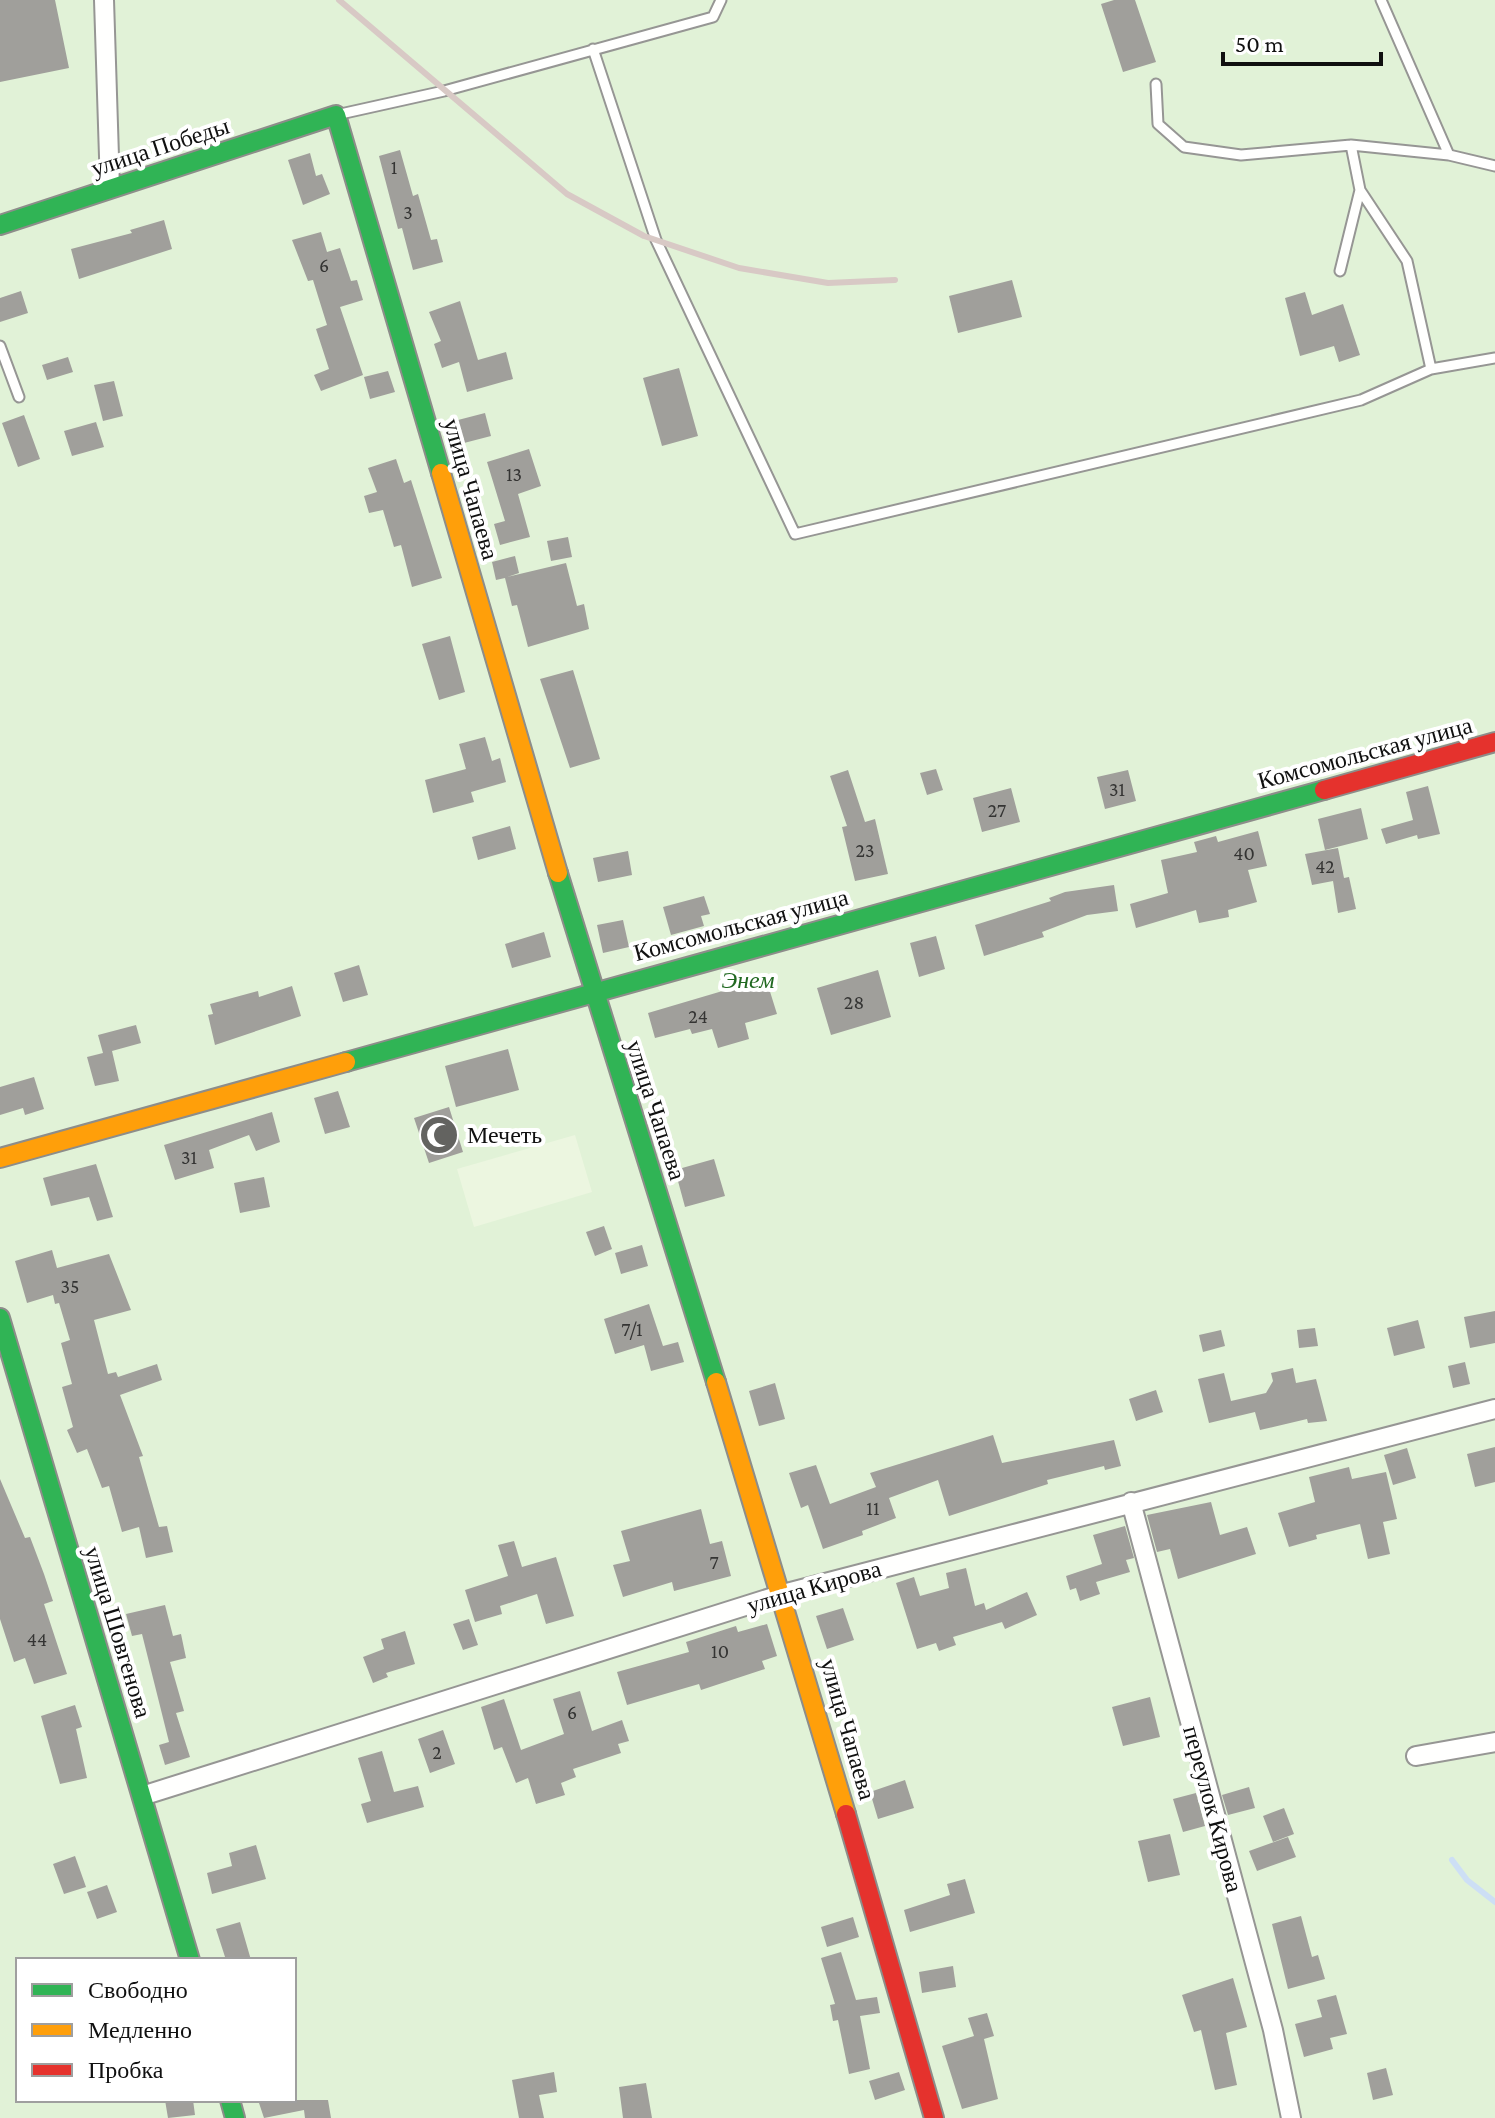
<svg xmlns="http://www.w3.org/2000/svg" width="1495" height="2118" viewBox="0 0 1495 2118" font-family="'Crimson Pro',serif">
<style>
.green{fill:#e1f2d7;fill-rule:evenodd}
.pitch{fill:#ecf6e0}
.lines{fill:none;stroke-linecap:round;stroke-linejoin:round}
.stream{stroke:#cddff5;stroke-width:6}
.building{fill:#a09f9b}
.lane-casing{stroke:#969694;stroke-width:13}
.street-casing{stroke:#969694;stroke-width:22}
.fast-casing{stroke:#8d8d8a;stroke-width:22}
.slow-casing{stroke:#8d8d8a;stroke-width:22}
.jam-casing{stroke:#8d8d8a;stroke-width:22}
.lane{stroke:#fffffe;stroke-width:9}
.street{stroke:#fffffe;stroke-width:18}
.fast{stroke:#30b455;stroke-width:18}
.slow{stroke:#ff9f0a;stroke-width:18}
.jam{stroke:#e5322d;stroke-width:18}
.rail{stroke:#d8c9c5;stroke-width:6}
.labels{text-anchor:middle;stroke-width:8;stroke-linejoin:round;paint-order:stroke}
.number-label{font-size:20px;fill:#343433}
.street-label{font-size:24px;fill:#101010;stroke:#fff}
.park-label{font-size:24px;font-style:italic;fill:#206820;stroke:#fff}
.poi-label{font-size:24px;fill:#101010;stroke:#fff;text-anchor:start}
</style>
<rect width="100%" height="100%" fill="#fcfcf6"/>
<path class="green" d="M0 0H1495V2118H0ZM18 1960H294V2100H18Z"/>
<path class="pitch" d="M575 1135 592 1192 474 1227 457 1169Z"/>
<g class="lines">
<path class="stream" d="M1452 1860 1467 1880 1495 1902"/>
</g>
<path class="building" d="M0 0H55L69 68 0 82Z
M1114 0H1135L1156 62 1123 72 1101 4Z
M400 150 413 196 418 194 431 240 437 239 443 262 413 270 402 228 398 229 379 156Z
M310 153 316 176 322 174 330 194 303 205 288 160Z
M164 220 172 249 79 279 71 249 132 233 130 230Z
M321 232 327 252 340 248 351 281 357 280 363 300 340 307 363 375 321 391 314 375 329 369 316 329 327 325 313 280 308 281 292 240Z
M1012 280 1022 317 958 333 949 296Z
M21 291 28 313 0 322V298Z
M1305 292 1312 315 1343 304 1360 355 1339 362 1334 346 1300 356 1285 298Z
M460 301 478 360 506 352 513 379 467 392 459 362 442 368 434 344 441 341 429 312Z
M68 357 73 372 47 380 42 365Z
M679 368 698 436 662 446 643 378Z
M388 371 395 392 370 399 364 377Z
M114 381 123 416 103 421 94 385Z
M485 413 491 436 464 443 458 420Z
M24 415 40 459 18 467 2 423Z
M96 422 104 447 72 456 64 431Z
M529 449 541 486 518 494 530 537 500 545 494 524 505 521 487 462Z
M396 459 404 483 411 480 442 578 412 587 401 545 394 547 383 510 369 513 364 496 377 492 368 468Z
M568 537 572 557 551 561 547 541Z
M515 556 519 573 507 577 566 563 577 606 584 604 589 629 528 647 517 605 512 606 505 578 496 580 492 562Z
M450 636 465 692 439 700 422 644Z
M573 670 600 759 570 768 540 679Z
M485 737 492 761 500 758 506 782 471 792 474 802 433 813 425 780 466 769 459 744Z
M936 769 943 790 927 795 920 773Z
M848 770 865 822 875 819 888 874 855 881 842 827 847 826 830 776Z
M1128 770 1136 801 1105 809 1097 777Z
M1428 786 1440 834 1418 839 1417 835 1386 844 1381 829 1413 820 1406 792Z
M1011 788 1020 822 982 832 973 798Z
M1361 808 1368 839 1325 850 1318 819Z
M510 826 516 849 478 860 472 837Z
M1258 831 1267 866 1248 870 1257 902 1228 910 1229 917 1199 923 1196 910 1136 928 1130 904 1168 893 1161 860 1197 852 1194 842 1216 836 1218 842Z
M1338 848 1344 878 1349 877 1356 909 1338 913 1333 881 1312 885 1305 854Z
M628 851 632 875 598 882 593 858Z
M1114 885 1118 911 1087 915 1042 932 1044 937 984 956 975 925 1051 901 1049 898 1065 892Z
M704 896 710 914 701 916 704 926 671 935 663 907Z
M623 920 629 947 603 953 597 925Z
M544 932 551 957 512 968 505 944Z
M936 936 945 969 919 977 910 943Z
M359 965 368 995 343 1002 334 973Z
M878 970 891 1017 831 1035 817 988Z
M767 982 777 1014 745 1023 749 1039 718 1048 712 1029 692 1034 690 1029 655 1038 648 1013 736 987 737 991Z
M292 986 301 1016 215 1045 208 1015 213 1014 210 1004 258 991 259 997Z
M136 1025 141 1043 112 1051 119 1081 95 1086 87 1057 103 1053 98 1035Z
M508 1049 519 1090 456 1107 445 1066Z
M34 1077 44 1109 25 1115 23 1108 0 1115V1087Z
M338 1091 350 1127 325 1134 314 1098Z
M449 1107 463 1152 429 1163 414 1118Z
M272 1112 280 1142 256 1151 249 1135 209 1150 214 1168 175 1180 164 1145Z
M714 1159 725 1196 685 1207 675 1170Z
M96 1164 113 1217 97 1221 89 1197 51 1206 43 1178Z
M264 1177 270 1207 240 1213 234 1183Z
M604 1226 612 1249 595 1256 586 1232Z
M642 1245 648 1266 621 1274 615 1253Z
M52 1250 57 1268 109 1254 131 1310 94 1320 108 1374 116 1372 118 1377 157 1364 162 1380 120 1395 143 1456 139 1457 159 1527 167 1526 173 1552 146 1558 139 1527 122 1532 109 1486 102 1488 87 1449 77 1453 67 1430 73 1427 62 1387 72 1384 61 1343 70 1340 59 1303 55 1304 53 1295 27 1303 15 1261Z
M649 1304 663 1346 678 1342 684 1362 651 1371 644 1345 615 1354 604 1319Z
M1495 1311V1343L1470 1348 1464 1317Z
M1418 1320 1425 1348 1394 1356 1387 1328Z
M1315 1328 1318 1346 1299 1348 1297 1330Z
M1221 1330 1225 1346 1203 1352 1199 1335Z
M1465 1362 1470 1384 1453 1388 1448 1366Z
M1293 1368 1296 1383 1316 1379 1327 1421 1308 1423 1307 1419 1260 1430 1255 1412 1209 1423 1198 1379 1224 1373 1231 1401 1266 1393 1273 1381 1271 1373Z
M775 1383 785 1419 759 1426 749 1391Z
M1156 1390 1163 1412 1136 1421 1129 1399Z
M993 1435 1002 1463 1114 1440 1121 1466 1105 1470 1104 1466 1047 1480 1048 1484 949 1516 938 1480 889 1498 896 1518 862 1531 863 1535 823 1549 808 1505 801 1508 789 1473 816 1465 830 1504 876 1487 870 1473Z
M1495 1447V1482L1475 1487 1467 1454Z
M1407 1448 1416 1478 1393 1485 1384 1455Z
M1349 1467 1352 1479 1386 1472 1397 1519 1383 1522 1390 1554 1368 1559 1360 1524 1316 1535 1317 1539 1289 1547 1278 1513 1315 1502 1309 1477Z
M0 1479 25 1538 30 1537 44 1574 53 1601 44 1604 67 1674 34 1684 25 1658 14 1662 0 1619Z
M1211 1502 1220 1535 1247 1527 1256 1554 1178 1579 1170 1549 1157 1552 1147 1515Z
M701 1509 710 1544 722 1541 731 1576 674 1591 672 1582 623 1597 613 1565 630 1561 621 1531Z
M1125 1526 1134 1558 1126 1560 1130 1572 1096 1582 1100 1594 1080 1601 1076 1588 1070 1590 1066 1576 1102 1564 1093 1535Z
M514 1541 522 1567 556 1557 574 1616 546 1624 537 1594 500 1606 502 1614 475 1622 465 1590 508 1576 498 1545Z
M966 1568 975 1606 984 1603 986 1610 1027 1592 1037 1615 1005 1629 1002 1622 953 1637 956 1645 939 1651 936 1643 917 1649 896 1583 914 1577 920 1596 949 1588 946 1573Z
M165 1605 173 1636 181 1634 186 1658 170 1662 184 1711 176 1713 190 1757 165 1765 159 1745 169 1742 142 1634 132 1636 126 1614Z
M843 1608 854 1640 827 1649 816 1616Z
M469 1619 478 1645 463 1650 453 1624Z
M767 1624 777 1656 762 1661 765 1669 701 1690 699 1684 627 1705 617 1672 689 1652 686 1642 736 1626 738 1632Z
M405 1631 415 1664 386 1673 388 1677 373 1683 363 1657 384 1649 381 1639Z
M580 1691 592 1731 622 1720 629 1741 618 1744 621 1753 573 1769 576 1777 561 1783 565 1795 536 1804 528 1778 516 1783 502 1747 494 1750 481 1707 504 1699 521 1750 564 1734 553 1699Z
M1150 1697 1160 1737 1123 1746 1112 1707Z
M75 1705 82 1727 76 1729 87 1778 60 1784 41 1716Z
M443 1730 455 1764 430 1773 418 1739Z
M382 1751 394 1792 418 1786 424 1807 367 1823 361 1804 371 1801 358 1758Z
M905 1780 914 1808 878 1819 870 1792Z
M1249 1787 1255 1808 1228 1815 1222 1795Z
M1196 1793 1205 1826 1183 1832 1173 1799Z
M1284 1808 1294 1834 1273 1842 1263 1816Z
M1170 1834 1180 1875 1148 1882 1138 1841Z
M1288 1837 1296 1857 1257 1871 1249 1851Z
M256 1845 266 1879 212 1894 207 1873 232 1866 229 1853Z
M75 1856 86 1887 64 1894 53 1864Z
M965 1879 975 1913 910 1932 904 1910 950 1895 947 1884Z
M107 1885 117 1912 97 1919 87 1892Z
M1301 1916 1312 1957 1318 1955 1325 1979 1288 1989 1272 1924Z
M853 1917 859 1937 827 1947 821 1927Z
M240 1922 251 1960H226L216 1929Z
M841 1952 856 2000 877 1997 880 2013 860 2016 870 2069 849 2074 838 2020 833 2021 830 2005 835 2004 821 1958Z
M953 1966 956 1987 922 1993 919 1972Z
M1233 1978 1247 2027 1226 2033 1237 2085 1215 2090 1201 2030 1194 2032 1182 1995Z
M1336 1995 1347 2034 1330 2038 1333 2049 1304 2057 1295 2024 1322 2017 1317 2000Z
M987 2013 994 2036 984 2039 998 2099 962 2109 942 2046 974 2036 968 2018Z
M1386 2068 1393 2095 1373 2100 1367 2073Z
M554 2072 557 2092 539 2095 544 2118H519L512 2080Z
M899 2072 905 2090 875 2100 869 2081Z
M646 2083 652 2118H623L619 2087Z
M165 2100H193L195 2115 168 2118Z
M258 2100H328L331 2118H305L304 2110 264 2118Z"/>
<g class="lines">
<g class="lane-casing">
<path id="lane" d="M1381 0 1449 155 1495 166
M593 49 656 240 795 534 1361 400 1431 369
M1156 84 1158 124 1184 147 1241 155 1351 145 1449 155
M336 115 444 91 713 17 721 0
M1351 145 1360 190 1407 261 1431 369 1495 358
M1340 271 1360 190
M0 346 19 397"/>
</g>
<g class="street-casing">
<path id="street" d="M104 0 110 188
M1131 1502 1273 2030 1291 2118
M1416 1756 1495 1742
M142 1796 783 1594 1495 1409"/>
</g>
<g class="fast-casing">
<path id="fast" d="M0 225 336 115 441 473
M558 873 716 1382
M346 1062 1324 790
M0 1318 190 1960
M230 2100 235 2118"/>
</g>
<g class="slow-casing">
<path id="slow" d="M441 473 558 873
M0 1158 346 1062
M716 1382 846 1814"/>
</g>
<g class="jam-casing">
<path id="jam" d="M1324 790 1495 742
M846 1814 934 2118"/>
</g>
<use href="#lane" class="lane"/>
<use href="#street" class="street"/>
<use href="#fast" class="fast"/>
<use href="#slow" class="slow"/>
<use href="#jam" class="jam"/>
<path class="rail" d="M339 0 567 194 644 236 739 268 828 283 895 280"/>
</g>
<defs>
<g id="mosque-disc" transform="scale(2)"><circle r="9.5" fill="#636360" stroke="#fff"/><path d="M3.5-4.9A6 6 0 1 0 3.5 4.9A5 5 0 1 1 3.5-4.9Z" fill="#fff"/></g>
</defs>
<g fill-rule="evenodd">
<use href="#mosque-disc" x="439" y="1135"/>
</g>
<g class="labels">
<g class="number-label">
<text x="394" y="174">1</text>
<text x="408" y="219">3</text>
<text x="324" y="272">6</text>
<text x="514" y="481">13</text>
<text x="1117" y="796">31</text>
<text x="997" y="817">27</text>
<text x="865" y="857">23</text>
<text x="1244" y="860">40</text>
<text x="1325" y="873">42</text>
<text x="854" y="1009">28</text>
<text x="698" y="1023">24</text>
<text x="189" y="1164">31</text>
<text x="70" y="1293">35</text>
<text x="632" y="1336">7/1</text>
<text x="873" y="1515">11</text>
<text x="714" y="1569">7</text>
<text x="37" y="1646">44</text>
<text x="720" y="1658">10</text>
<text x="572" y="1719">6</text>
<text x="437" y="1759">2</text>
</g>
<g class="street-label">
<text transform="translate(160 147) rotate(-18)" y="8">улица Победы</text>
<text transform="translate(471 489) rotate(74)" y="8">улица Чапаева</text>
<text transform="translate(1365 753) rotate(-15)" y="8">Комсомольская улица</text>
<text transform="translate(741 925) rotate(-15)" y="8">Комсомольская улица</text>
<text transform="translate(656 1110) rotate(72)" y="8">улица Чапаева</text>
<text transform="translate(814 1587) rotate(-16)" y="8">улица Кирова</text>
<text transform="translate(118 1632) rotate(73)" y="8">улица Шовгенова</text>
<text transform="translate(848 1729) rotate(74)" y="8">улица Чапаева</text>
<text transform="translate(1213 1809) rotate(75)" y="8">переулок Кирова</text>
</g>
<g class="park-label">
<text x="748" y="988">Энем</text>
</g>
<g class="poi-label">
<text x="467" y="1143">Мечеть</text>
</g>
</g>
<rect x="16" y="1958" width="280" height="144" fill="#ffffff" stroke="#9f9f9f" stroke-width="2"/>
<rect x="32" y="1984" width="40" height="12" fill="#30b455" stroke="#9f9f9f" stroke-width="2"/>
<text x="88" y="1998" font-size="24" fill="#101010">Свободно</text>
<rect x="32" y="2024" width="40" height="12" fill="#ff9f0a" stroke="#9f9f9f" stroke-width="2"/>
<text x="88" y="2038" font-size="24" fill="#101010">Медленно</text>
<rect x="32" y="2064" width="40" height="12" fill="#e5322d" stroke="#9f9f9f" stroke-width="2"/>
<text x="88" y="2078" font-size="24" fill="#101010">Пробка</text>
<path d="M1223 52v12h158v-12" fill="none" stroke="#101010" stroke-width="4"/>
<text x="1235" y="52" font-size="24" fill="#101010" stroke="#ffffff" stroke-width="6" paint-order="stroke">50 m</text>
</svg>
